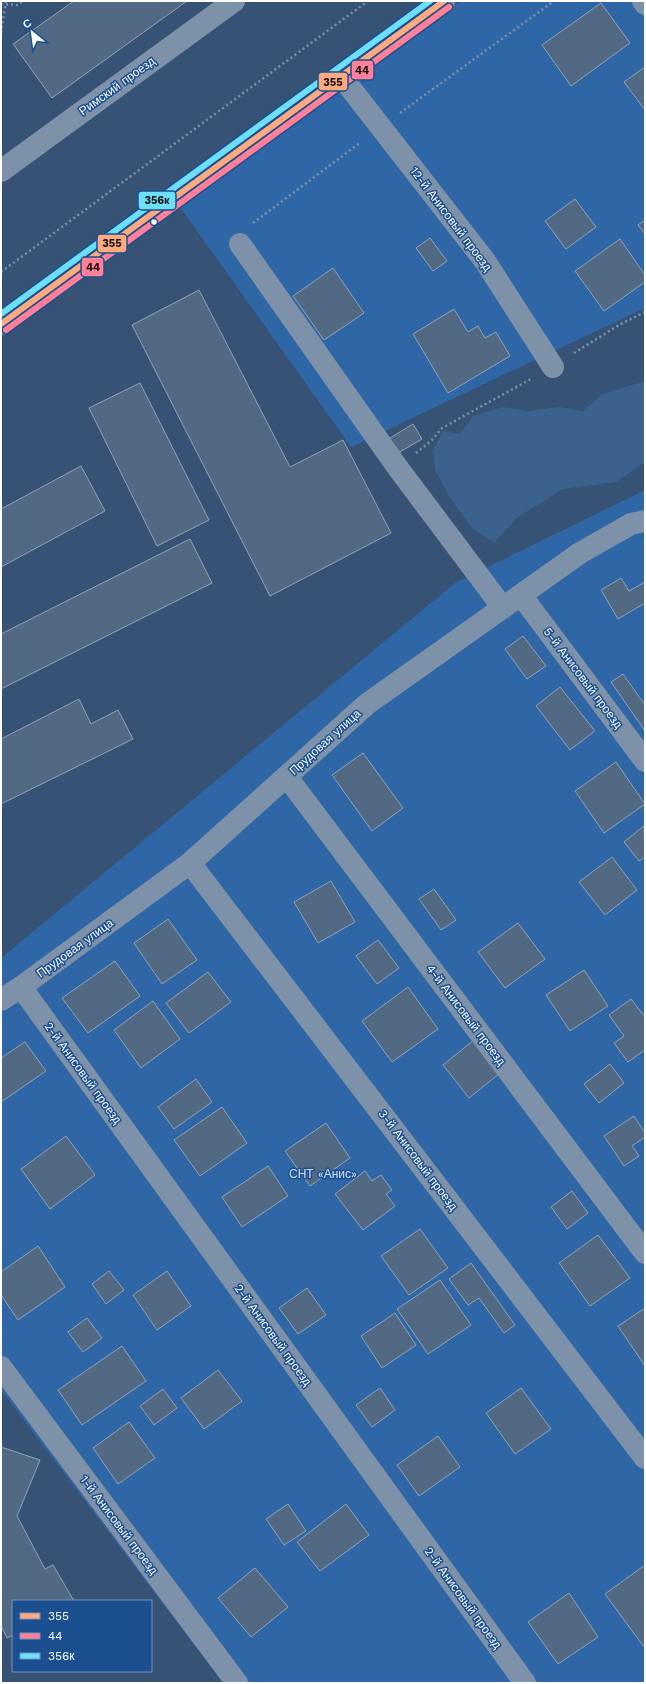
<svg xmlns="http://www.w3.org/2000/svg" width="646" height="1684" viewBox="0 0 646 1684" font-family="'Work Sans',sans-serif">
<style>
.green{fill:#2f66a5}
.water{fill:#3b618d}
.building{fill:#526984;stroke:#92a2b6}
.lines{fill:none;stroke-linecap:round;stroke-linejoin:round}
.path{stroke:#7d92a8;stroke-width:2.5;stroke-dasharray:2 3;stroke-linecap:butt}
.minor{stroke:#7d92a8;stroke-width:22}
.bus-1-casing{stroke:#1b4f8f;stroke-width:9}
.bus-2-casing{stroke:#1b4f8f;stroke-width:9}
.bus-3-casing{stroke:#1b4f8f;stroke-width:9}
.bus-1{stroke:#ffa980;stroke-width:6}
.bus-2{stroke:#ff8098;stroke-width:6}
.bus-3{stroke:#6ddff8;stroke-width:6}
.bus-dot{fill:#fff;stroke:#1b4f8f;stroke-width:1.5}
.labels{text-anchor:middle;stroke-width:3;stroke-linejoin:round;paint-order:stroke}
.street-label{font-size:12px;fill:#fff;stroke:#1b4f8f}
.park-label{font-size:12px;fill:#cfe3fa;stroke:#1b4f8f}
.line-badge{stroke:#1b4f8f;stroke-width:1.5}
.pale-badge-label{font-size:11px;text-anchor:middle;font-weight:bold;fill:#111}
</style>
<rect width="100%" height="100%" fill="#365274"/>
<path class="green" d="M460 1H645V308L351 447 177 203Z
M645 490V1683H223L1 1390V958L455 583Z"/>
<path class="water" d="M645 381V462L616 482 563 489 518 517 494 543 471 527 450 498 435 470 433 451 443 431 460 434 473 416 503 407 529 411 559 407 583 411 602 394Z"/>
<path class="building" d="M74 1H187L52 98 13 44Z
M601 3 630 43 571 86 542 45Z
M645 67V110L624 82Z
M575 199 596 227 566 249 545 221Z
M645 220V234L638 225Z
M430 238 447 261 433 271 416 248Z
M620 239 645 275V282L604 311 575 271Z
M333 268 364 313 324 340 293 296Z
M199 290 290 467 343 440 391 533 270 596 132 325Z
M454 309 468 332 478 326 485 338 496 332 510 356 448 393 413 334Z
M140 383 209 520 157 546 89 408Z
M413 424 422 439 393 456 385 441Z
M81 466 105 511 1 567V509Z
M190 539 212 583 1 689V634Z
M621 578 629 591 645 582V603L618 619 601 590Z
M523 636 546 666 527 679 505 649Z
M623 674 645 705V731L611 682Z
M560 687 595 731 570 750 536 706Z
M79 699 91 724 118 710 133 739 1 804V739Z
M363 753 403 808 372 831 332 775Z
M616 762 645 804 604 833 575 791Z
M644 826 645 857 639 861 624 842Z
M612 857 637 890 605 915 579 882Z
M331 881 355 922 318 943 294 902Z
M434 889 456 920 441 930 419 899Z
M168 919 197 960 162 984 134 943Z
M518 923 545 959 505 988 478 952Z
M378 940 399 968 377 984 356 956Z
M115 961 140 996 88 1033 62 998Z
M584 970 608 1006 570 1031 546 995Z
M208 972 231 1002 189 1033 166 1003Z
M408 987 438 1029 392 1062 362 1021Z
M631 999 645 1017V1050L628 1062 614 1043 624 1036 609 1015Z
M153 1001 180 1039 141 1068 114 1030Z
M474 1040 500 1073 469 1098 443 1065Z
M25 1042 46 1071 1 1102V1058Z
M610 1064 624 1083 599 1103 584 1084Z
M196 1079 212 1102 174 1129 158 1107Z
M222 1107 247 1143 200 1176 174 1140Z
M634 1116 645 1133V1137L632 1146 639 1156 624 1166 604 1136Z
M326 1123 350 1158 310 1186 285 1151Z
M66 1136 95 1175 50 1209 21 1169Z
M268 1166 288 1196 242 1227 222 1197Z
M365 1171 372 1181 381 1175 392 1190 386 1194 395 1206 363 1230 335 1194Z
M572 1191 588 1213 567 1229 551 1207Z
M420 1229 448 1268 409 1295 381 1256Z
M598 1235 630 1278 590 1306 559 1263Z
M38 1246 65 1287 18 1320 1 1295V1272Z
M471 1263 515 1325 504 1333 479 1298 468 1305 449 1279Z
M109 1271 124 1290 106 1304 92 1284Z
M167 1271 191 1306 157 1330 133 1295Z
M440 1280 471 1325 428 1354 397 1309Z
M307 1288 326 1315 298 1334 279 1308Z
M645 1308V1366L618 1326Z
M395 1313 416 1345 382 1368 361 1336Z
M87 1318 102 1338 83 1352 68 1332Z
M122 1346 146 1381 82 1425 58 1390Z
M218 1370 242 1401 204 1429 181 1398Z
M380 1388 395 1410 372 1427 356 1405Z
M521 1388 551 1429 515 1454 486 1413Z
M163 1389 177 1408 154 1425 140 1406Z
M129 1422 155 1458 118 1484 93 1448Z
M438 1436 460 1467 419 1496 397 1465Z
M1 1447 40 1460 17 1516 45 1569 53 1565 74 1601H13V1635L7 1638 1 1626Z
M288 1504 306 1531 284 1545 266 1519Z
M346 1504 369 1535 320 1571 297 1542Z
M645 1565V1646L644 1647 605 1594Z
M255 1568 288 1607 251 1637 218 1598Z
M569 1593 598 1637 558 1664 528 1622Z"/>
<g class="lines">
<path class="path" d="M1 4 18 5 23 1
M1 33 6 1
M400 113 554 1
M253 223 361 142
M1 272 368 1
M574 353 619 325 645 312
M416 453 432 440 442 428 531 379"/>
<path class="minor" d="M643 1 645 4
M341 76 485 261 553 367
M1 171 234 1
M240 244 398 468 503 608
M1 324 444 1
M521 595 645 761
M287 777 645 1253
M190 863 645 1458
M21 987 525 1683
M1 1000 21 987 190 863 367 704 580 553 631 524 645 521
M1 1367 237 1683"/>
<g class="bus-1-casing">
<path id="bus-1" d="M1 324 444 1"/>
</g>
<g class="bus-2-casing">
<path id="bus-2" d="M6 330 449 7"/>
</g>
<g class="bus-3-casing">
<path id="bus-3" d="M1 314 430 1"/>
</g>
<use href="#bus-1" class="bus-1"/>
<use href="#bus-2" class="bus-2"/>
<use href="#bus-3" class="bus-3"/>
</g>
<circle class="bus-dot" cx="154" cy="222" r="3.5"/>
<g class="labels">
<g class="street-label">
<text transform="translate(117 86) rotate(-36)" y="4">Римский проезд</text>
<text transform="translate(451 219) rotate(53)" y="4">12-й Анисовый проезд</text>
<text transform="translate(583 678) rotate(53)" y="4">5-й Анисовый проезд</text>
<text transform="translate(325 742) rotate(-42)" y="4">Прудовая улица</text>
<text transform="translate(75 948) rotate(-36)" y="4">Прудовая улица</text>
<text transform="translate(466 1015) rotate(53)" y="4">4-й Анисовый проезд</text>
<text transform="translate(83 1073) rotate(54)" y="4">2-й Анисовый проезд</text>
<text transform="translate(418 1160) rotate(53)" y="4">3-й Анисовый проезд</text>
<text transform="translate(273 1335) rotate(54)" y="4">2-й Анисовый проезд</text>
<text transform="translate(119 1525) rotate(53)" y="4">1-й Анисовый проезд</text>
<text transform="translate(463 1598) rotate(54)" y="4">2-й Анисовый проезд</text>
</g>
<g class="park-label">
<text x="323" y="1178">СНТ «Анис»</text>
</g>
</g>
<g class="line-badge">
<rect x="351" y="60" width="23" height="20" rx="4" fill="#ff8098"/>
<rect x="318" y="72" width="30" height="19" rx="4" fill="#ffa980"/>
<rect x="138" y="191" width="38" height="19" rx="4" fill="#6ddff8"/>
<rect x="97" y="234" width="30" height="19" rx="4" fill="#ffa980"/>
<rect x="81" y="257" width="23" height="20" rx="4" fill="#ff8098"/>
</g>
<g class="pale-badge-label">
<text x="362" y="74">44</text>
<text x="333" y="86">355</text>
<text x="157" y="204">356к</text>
<text x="112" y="247">355</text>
<text x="93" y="271">44</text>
</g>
<rect width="646" height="1684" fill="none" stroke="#ffffff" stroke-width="4"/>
<rect x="12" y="1600" width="140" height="72" fill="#1b4f8f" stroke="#7695bc"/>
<rect x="20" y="1613" width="20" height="6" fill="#ffa980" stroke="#7695bc"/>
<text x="48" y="1620" font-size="12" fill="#ffffff">355</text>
<rect x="20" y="1633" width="20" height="6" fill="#ff8098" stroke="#7695bc"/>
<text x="48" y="1640" font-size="12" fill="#ffffff">44</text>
<rect x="20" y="1653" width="20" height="6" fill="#6ddff8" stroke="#7695bc"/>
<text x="48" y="1660" font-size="12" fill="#ffffff">356к</text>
<g transform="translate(32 32) rotate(331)" stroke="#1b4f8f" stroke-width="3" paint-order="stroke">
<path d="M0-3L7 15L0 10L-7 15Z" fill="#ffffff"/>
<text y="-6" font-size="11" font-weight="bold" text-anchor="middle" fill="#ffffff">С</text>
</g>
</svg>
